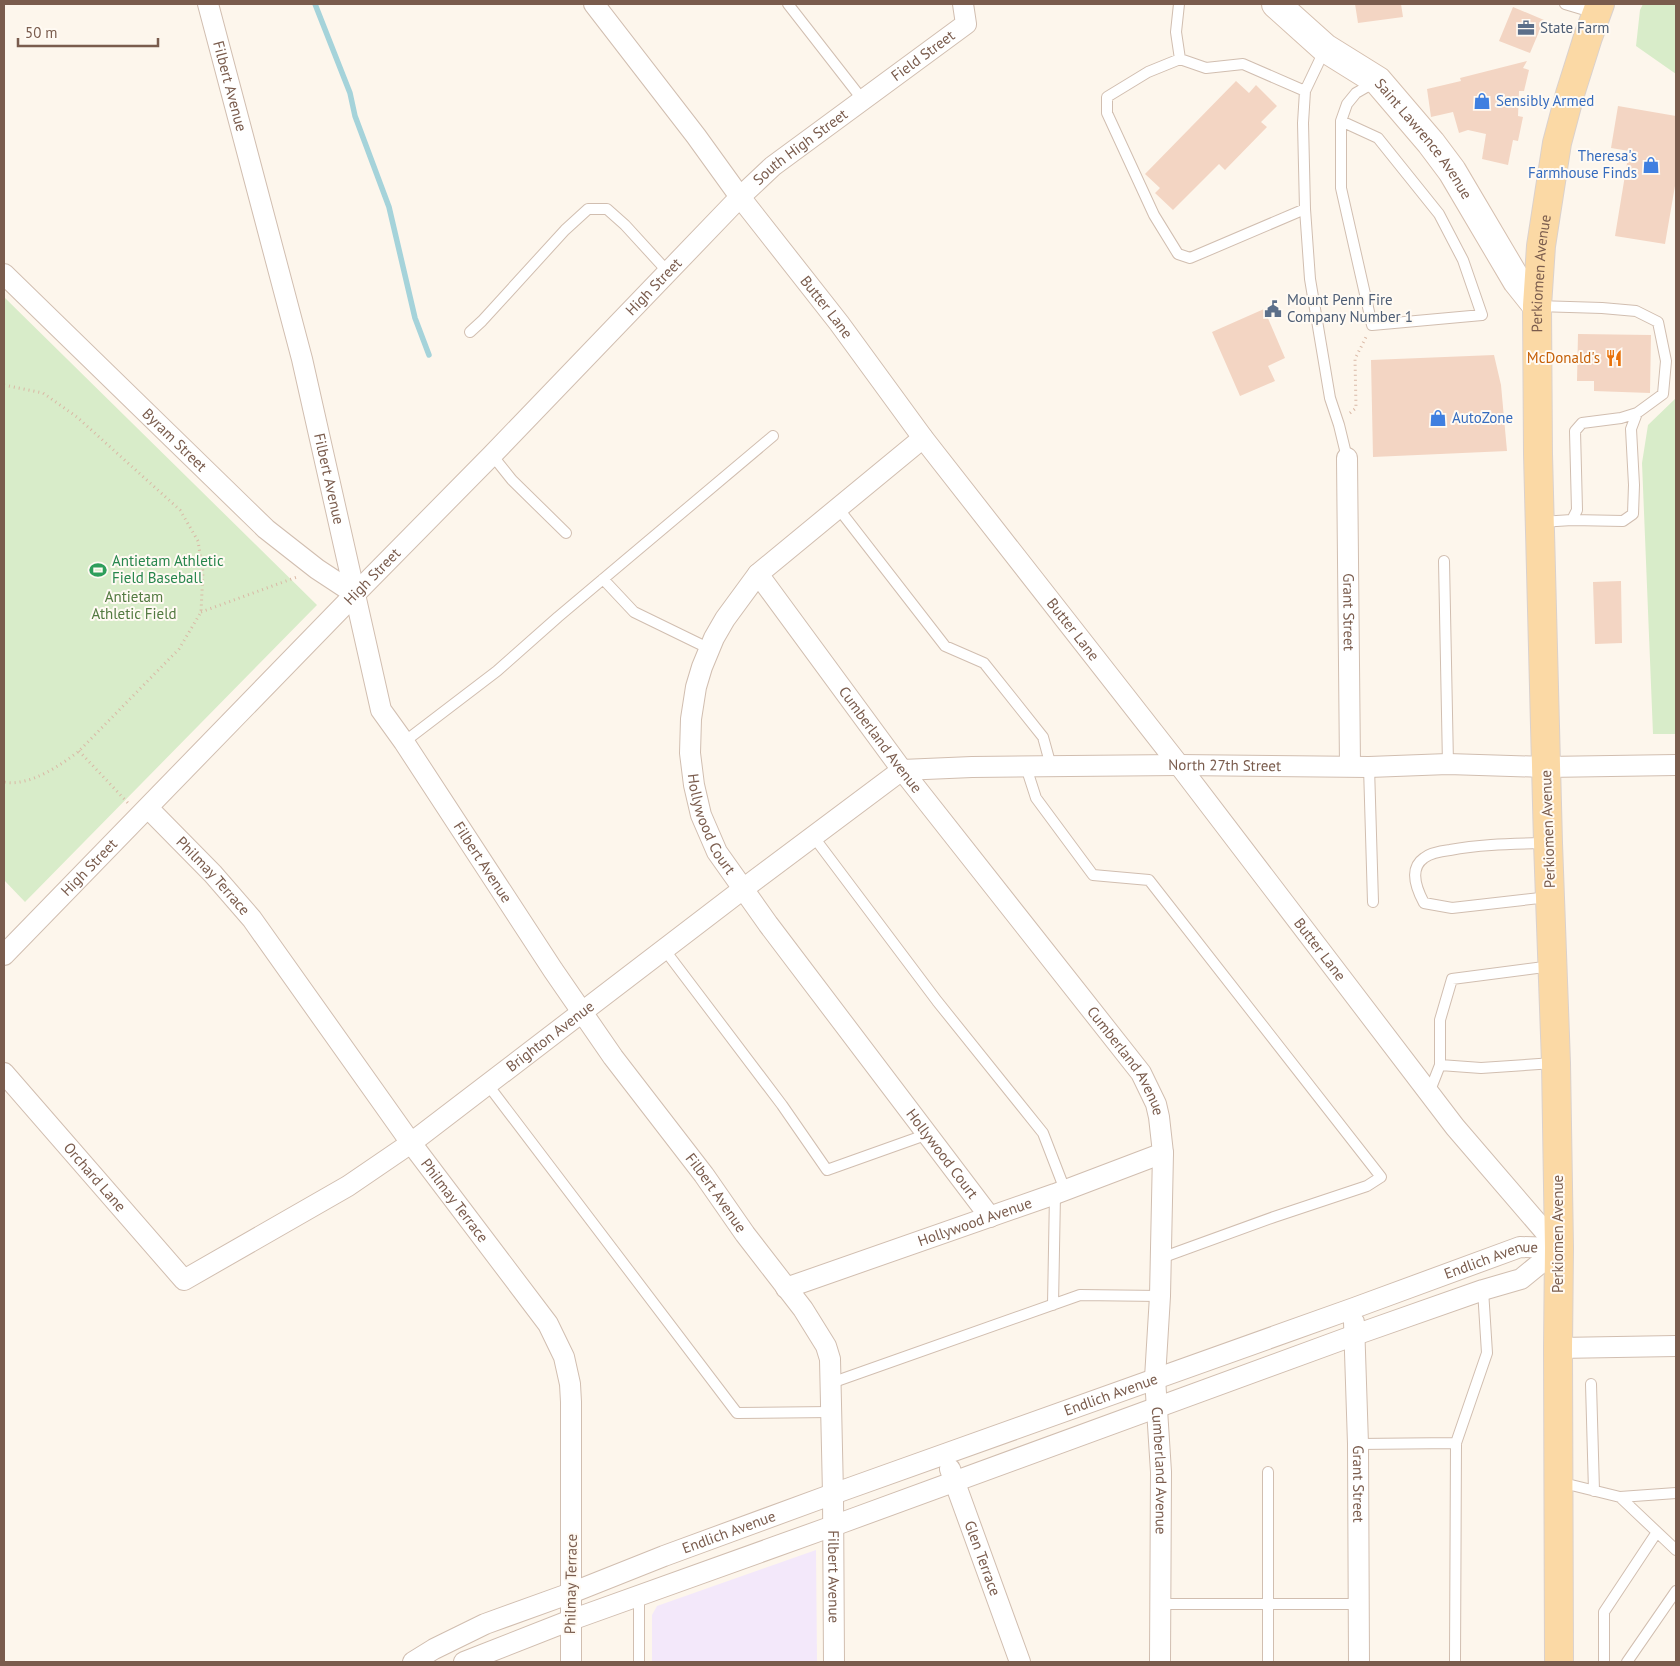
<svg xmlns="http://www.w3.org/2000/svg" width="1680" height="1666" viewBox="0 0 1680 1666" font-family="'PT Sans',sans-serif">
<style>
.education{fill:#f3e8fa}
.green{fill:#d8ecc9}
.lines{fill:none;stroke-linecap:round;stroke-linejoin:round}
.stream{stroke:#a5d3da;stroke-width:5.5}
.building{fill:#f3d5c3}
.lane-casing{stroke:#d1beb0;stroke-width:12}
.street-casing{stroke:#d1beb0;stroke-width:22}
.secondary-casing{stroke:#d6c0b0;stroke-width:30}
.primary-casing{stroke:#dad1cd;stroke-width:30}
.path{stroke:#d9b8a5;stroke-width:3;stroke-dasharray:1 4;stroke-linecap:butt}
.lane{stroke:#fff;stroke-width:10}
.street{stroke:#fff;stroke-width:20}
.secondary{stroke:#fff;stroke-width:28}
.primary{stroke:#fbd9a5;stroke-width:28}
.labels{text-anchor:middle;stroke-width:4;stroke-linejoin:round;paint-order:stroke}
.service-label{font-size:15px;fill:#4e5e75;stroke:#fffaf3;text-anchor:start}
.street-label{font-size:15px;fill:#7a5c4d;stroke:#fffaf3}
.shop-label{font-size:15px;fill:#366cbe;stroke:#fffaf3;text-anchor:start}
.food-label{font-size:15px;fill:#c56008;stroke:#fffaf3;text-anchor:end}
.leisure-label{font-size:15px;fill:#27864d;stroke:#fffaf3;text-anchor:start}
.park-label{font-size:15px;fill:#537a41;stroke:#fffaf3}
</style>
<rect width="100%" height="100%" fill="#fdf6ec"/>
<path class="education" d="M816 1550 817 1662H652V1615L657 1606Z"/>
<path class="green" d="M1643 4H1676V74L1636 46 1640 10Z
M4 297 317 605 25 902 4 880Z
M1676 398V734H1653L1642 463 1648 425Z"/>
<g class="lines">
<path class="stream" d="M315 4 350 93 355 116 389 207 415 318 429 355"/>
</g>
<path class="building" d="M1355 4H1401L1403 17 1358 23Z
M1513 7 1544 20 1530 53 1499 41Z
M1527 61 1523 68 1529 70 1524 91H1519L1518 116 1523 117 1518 141 1513 140 1508 165 1482 159 1486 134 1468 130 1459 133 1453 112 1431 117 1427 89 1461 81 1460 78Z
M1236 81 1249 93 1256 85 1277 106 1261 122 1267 127 1225 170 1219 164 1173 210 1155 193 1160 188 1145 174Z
M1618 106 1676 116V180L1665 244 1615 236 1629 151 1611 148Z
M1264 309 1285 358 1268 366 1275 381 1240 396 1212 332Z
M1578 334 1651 335 1650 393 1594 391V381H1577Z
M1494 355 1501 385 1507 451 1373 457 1371 360Z
M1621 581 1622 643 1595 644 1593 582Z"/>
<g class="lines">
<g class="lane-casing">
<path id="lane" d="M788 4 862 99
M1179 4 1176 32 1180 59 1206 68 1243 64 1305 91
M1565 4 1595 13
M1325 49 1305 91 1303 123 1305 209 1310 279 1330 398 1339 425 1347 458
M1180 59 1148 72 1107 97V113L1154 215 1178 254 1190 258 1305 209
M1341 121 1378 138 1439 214 1463 260 1482 315 1372 325 1341 188V121L1347 104 1356 93 1375 82
M1537 306 1602 308 1636 311 1658 322 1666 361 1663 394 1637 413 1621 418 1582 423 1575 431 1577 510 1572 520
M470 332 482 321 565 230 588 209H607L625 225 668 272
M492 455 512 480 566 533
M838 508 945 646 984 663 1043 737 1051 766
M1541 522 1572 520 1623 521 1633 514 1634 485 1631 429 1637 413
M1444 561 1448 764
M603 579 634 612 710 649
M404 742 497 671 558 617 773 436
M1026 767 1036 798 1093 875 1149 880 1381 1177 1367 1186 1274 1217 1161 1258
M1369 767 1373 902
M813 836 937 1001 1043 1133 1065 1190
M1546 843C1513 844 1482 844 1450 850 1442 851 1430 853 1424 858 1408 869 1417 890 1424 903L1452 908 1549 897
M664 949 782 1105 827 1170 928 1134
M1440 1065 1481 1068 1554 1063
M488 1085 737 1413 831 1412
M1429 1093 1440 1065V1020L1452 979 1552 966
M1053 1305 1055 1194
M831 1383 1080 1295 1160 1296
M1591 1384 1594 1491
M1358 1444 1456 1443
M1268 1472V1662
M1559 1482 1620 1497 1676 1550
M1620 1497 1676 1493
M639 1596V1662
M1160 1604H1358
M1455 1662 1456 1443 1487 1353 1483 1290
M1604 1662V1612L1657 1532
M1627 1662 1676 1591"/>
</g>
<g class="street-casing">
<g id="street">
<path id="s1" d="M208 4 302 359 381 710 404 742 553 970 613 1057 704 1175 745 1234 803 1309 826 1346 830 1359 833 1494 834 1662"/>
<path id="s2" d="M594 4 696 136 740 197 839 323 923 438 1179 765 1455 1127 1559 1248"/>
<path id="s3" d="M4 274 266 529 317 569 355 594"/>
<path id="s4" d="M923 438 758 574 725 619 714 638 702 667 696 687 691 719 690 753 694 785 701 815 717 852 768 924 990 1217"/>
<path id="s5" d="M1347 458 1350 766"/>
<path id="s6" d="M758 574 902 770 1141 1073 1156 1104 1159 1117 1163 1153 1160 1296 1155 1378 1161 1472 1160 1662"/>
<path id="s7" d="M148 808 213 874 252 919 411 1143 548 1324 564 1357 570 1384 571 1402V1662"/>
<path id="s8" d="M4 955 355 594 492 455 740 197 773 166 966 24 963 4"/>
<path id="s9" d="M4 1073 184 1280 348 1186 411 1143 743 889 902 770 972 767 1179 765 1369 767 1448 764 1546 767 1676 765"/>
<path id="s10" d="M786 1288 1055 1194 1163 1153"/>
<path id="s11" d="M1354 1322 1358 1444 1359 1662"/>
<path d="M1558 1348 1676 1346"/>
<path id="s12" d="M950 1469 1020 1662"/>
<path id="s13" d="M413 1662 434 1649 485 1624 571 1593 664 1556 833 1494 1354 1308 1520 1247 1559 1248"/>
<path d="M464 1662 571 1620 833 1526 1355 1335 1483 1290 1521 1279 1559 1248"/>
</g>
</g>
<g class="secondary-casing">
<g id="secondary">
<path id="s14" d="M1276 4 1325 48 1378 81 1431 143 1452 171 1517 281 1537 306"/>
</g>
</g>
<g class="primary-casing">
<g id="primary">
<path id="s15" d="M1559 1662 1558 1348 1559 1248 1556 1063 1548 843 1538 454 1537 306 1541 246 1557 143 1570 94 1588 37 1600 4"/>
</g>
</g>
<path class="path" d="M4 385 43 393 77 417 180 510 198 541 203 572 201 612 179 649 79 751C60 766 28 787 4 782
M1350 413 1356 408 1355 359 1366 337
M201 612 297 577
M79 751 128 803"/>
<use href="#lane" class="lane"/>
<use href="#street" class="street"/>
<use href="#secondary" class="secondary"/>
<use href="#primary" class="primary"/>
</g>
<defs>
<g id="office-bare" transform="scale(1.35)"><path d="M-6-3h4V-5.5h4V-3h4V5H-6ZM-1-4.5V-3h2v-1.5ZM-6 0V1H6V0Z" fill="#5c6f8a" stroke="#fffaf3" stroke-width="2.5" paint-order="stroke"/></g>
<g id="shop-bare" transform="scale(1.35)"><path d="M-5-2.5h2.3a2.7 3.5 0 0 1 5.4 0H5L5.5 6h-11ZM-1.5-2.5h3a1.5 2.3 0 0 0-3 0Z" fill="#3f7fe0" stroke="#fffaf3" stroke-width="2.5" paint-order="stroke"/></g>
<g id="civic-bare" transform="scale(1.35)"><path d="M-.6-6.5H3V-4.5H.6V-3L4-1V1h2V6H-6V1h2V-1L-.6-3ZM-1.2 2.5V6h2.4V2.5Z" fill="#5c6f8a" stroke="#fffaf3" stroke-width="2.5" paint-order="stroke"/></g>
<g id="restaurant-bare" transform="scale(1.35)"><path d="M-5-6h1v4h1v-4h1v4h1v-4h1v5L-1.5 .5V6h-2V.5L-5-1ZM5-6V6H3V1.5H1.5Q1.5-4 5-6Z" fill="#e8710a" stroke="#fffaf3" stroke-width="2.5" paint-order="stroke"/></g>
<g id="stadium-bare" transform="scale(1.35)"><path d="M0-5a6.5 5 0 1 0 0 10a6.5 5 0 1 0 0-10ZM-3.5-1.8h7v3.6h-7Z" fill="#2e9e5b" stroke="#fffaf3" stroke-width="2.5" paint-order="stroke"/></g>
</defs>
<g fill-rule="evenodd">
<use href="#office-bare" x="1526" y="28"/>
<use href="#shop-bare" x="1482" y="101"/>
<use href="#shop-bare" x="1651" y="165"/>
<use href="#civic-bare" x="1273" y="309"/>
<use href="#restaurant-bare" x="1614" y="358"/>
<use href="#shop-bare" x="1438" y="418"/>
<use href="#stadium-bare" x="98" y="570"/>
</g>
<g class="labels">
<g class="service-label">
<text x="1540" y="33">State Farm</text>
<text x="1287" y="305">Mount Penn Fire<tspan x="1287" dy="17">Company Number 1</tspan></text>
</g>
<g class="street-label">
<text dy="5" stroke="none"><textPath href="#s8" startOffset="1288">Field Street</textPath></text>
<text dy="5" stroke="none"><textPath href="#s1" startOffset="85">Filbert Avenue</textPath></text>
<text dy="5" stroke="none"><textPath href="#s14" startOffset="202">Saint Lawrence Avenue</textPath></text>
<text dy="5" stroke="none"><textPath href="#s8" startOffset="1135">South High Street</textPath></text>
<text dy="5" stroke="none"><textPath href="#s15" startOffset="1389">Perkiomen Avenue</textPath></text>
<text dy="5" stroke="none"><textPath href="#s8" startOffset="932">High Street</textPath></text>
<text dy="5" stroke="none"><textPath href="#s2" startOffset="382">Butter Lane</textPath></text>
<text dy="5" stroke="none"><textPath href="#s3" startOffset="238">Byram Street</textPath></text>
<text dy="5" stroke="none"><textPath href="#s1" startOffset="490">Filbert Avenue</textPath></text>
<text dy="5" stroke="none"><textPath href="#s8" startOffset="528">High Street</textPath></text>
<text dy="5" stroke="none"><textPath href="#s5" startOffset="154">Grant Street</textPath></text>
<text dy="5" stroke="none"><textPath href="#s2" startOffset="788">Butter Lane</textPath></text>
<text dy="5" stroke="none"><textPath href="#s6" startOffset="206">Cumberland Avenue</textPath></text>
<text dy="5" stroke="none"><textPath href="#s9" startOffset="1479">North 27th Street</textPath></text>
<text dy="5" stroke="none"><textPath href="#s4" startOffset="485">Hollywood Court</textPath></text>
<text transform="translate(1548 829) rotate(-92)" y="5">Perkiomen Avenue</text>
<text dy="5" stroke="none"><textPath href="#s1" startOffset="910">Filbert Avenue</textPath></text>
<text dy="5" stroke="none"><textPath href="#s8" startOffset="122">High Street</textPath></text>
<text dy="5" stroke="none"><textPath href="#s7" startOffset="94">Philmay Terrace</textPath></text>
<text dy="5" stroke="none"><textPath href="#s2" startOffset="1192">Butter Lane</textPath></text>
<text dy="5" stroke="none"><textPath href="#s9" startOffset="715">Brighton Avenue</textPath></text>
<text dy="5" stroke="none"><textPath href="#s6" startOffset="611">Cumberland Avenue</textPath></text>
<text dy="5" stroke="none"><textPath href="#s4" startOffset="890">Hollywood Court</textPath></text>
<text dy="5" stroke="none"><textPath href="#s9" startOffset="138">Orchard Lane</textPath></text>
<text dy="5" stroke="none"><textPath href="#s1" startOffset="1315">Filbert Avenue</textPath></text>
<text dy="5" stroke="none"><textPath href="#s7" startOffset="499">Philmay Terrace</textPath></text>
<text dy="5" stroke="none"><textPath href="#s10" startOffset="200">Hollywood Avenue</textPath></text>
<text transform="translate(1558 1234) rotate(-90)" y="5">Perkiomen Avenue</text>
<text dy="5" stroke="none"><textPath href="#s13" startOffset="1152">Endlich Avenue</textPath></text>
<text dy="5" stroke="none"><textPath href="#s13" startOffset="748">Endlich Avenue</textPath></text>
<text dy="5" stroke="none"><textPath href="#s6" startOffset="1031">Cumberland Avenue</textPath></text>
<text dy="5" stroke="none"><textPath href="#s11" startOffset="162">Grant Street</textPath></text>
<text dy="5" stroke="none"><textPath href="#s13" startOffset="342">Endlich Avenue</textPath></text>
<text dy="5" stroke="none"><textPath href="#s12" startOffset="95">Glen Terrace</textPath></text>
<text dy="5" stroke="none"><textPath href="#s1" startOffset="1735">Filbert Avenue</textPath></text>
<text transform="translate(571 1584) rotate(-89)" y="5">Philmay Terrace</text>
</g>
<g class="shop-label">
<text x="1496" y="106">Sensibly Armed</text>
<text x="1637" y="161" text-anchor="end">Theresa's<tspan x="1637" dy="17">Farmhouse Finds</tspan></text>
<text x="1452" y="423">AutoZone</text>
</g>
<g class="food-label">
<text x="1600" y="363">McDonald's</text>
</g>
<g class="leisure-label">
<text x="112" y="566">Antietam Athletic<tspan x="112" dy="17">Field Baseball</tspan></text>
</g>
<g class="park-label">
<text x="134" y="602">Antietam<tspan x="134" dy="17">Athletic Field</tspan></text>
</g>
</g>
<rect width="1680" height="1666" fill="none" stroke="#7a5c4d" stroke-width="10"/>
<path d="M18 38v8h140v-8" fill="none" stroke="#7a5c4d" stroke-width="2.5"/>
<text x="25" y="38" font-size="15" fill="#7a5c4d" stroke="#fffaf3" stroke-width="4" paint-order="stroke">50 m</text>
</svg>
